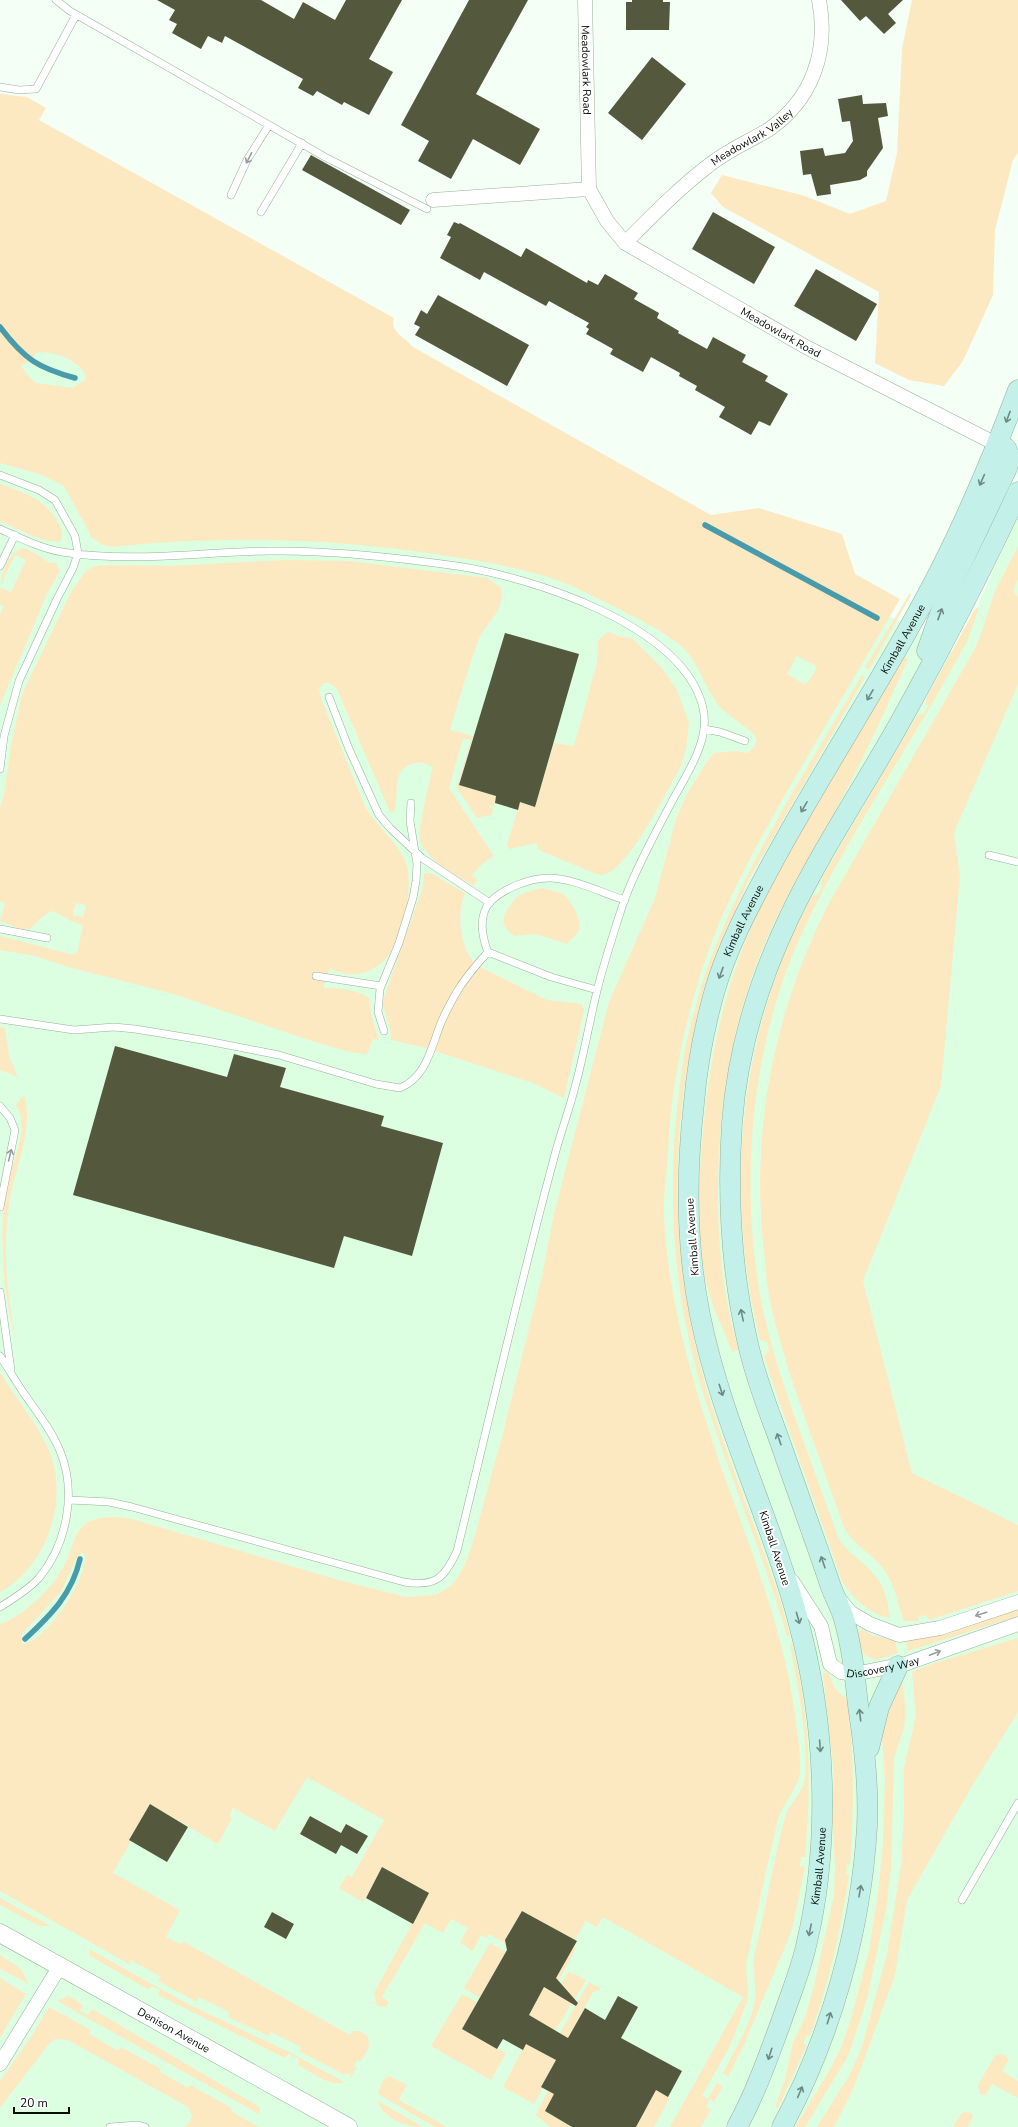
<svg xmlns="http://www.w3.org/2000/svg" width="1018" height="2127" viewBox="0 0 1018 2127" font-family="'Nunito Sans',sans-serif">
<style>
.built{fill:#dcfee1}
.green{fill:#fde9c1;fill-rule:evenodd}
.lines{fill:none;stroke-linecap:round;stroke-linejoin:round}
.stream{stroke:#489baa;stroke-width:5.5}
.building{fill:#54593e}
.service-casing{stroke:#97b19b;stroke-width:8}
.minor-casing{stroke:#97b19b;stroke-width:15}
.tertiary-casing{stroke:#97b19b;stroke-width:19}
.secondary-casing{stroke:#97b19b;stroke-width:21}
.service{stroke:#fff;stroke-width:7}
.minor{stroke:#fff;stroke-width:14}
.tertiary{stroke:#fff;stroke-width:18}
.secondary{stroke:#c3f0e9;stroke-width:20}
.oneway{stroke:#9b9f9c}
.oneway2{stroke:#6e8a83}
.labels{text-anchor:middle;stroke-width:4;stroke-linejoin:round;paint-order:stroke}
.street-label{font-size:11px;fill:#060e07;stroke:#fff}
</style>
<rect width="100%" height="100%" fill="#f4fff5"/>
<path class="built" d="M0 124 763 553 899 621 957 654 1018 514V2127H0Z"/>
<path class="green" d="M912 0H1018V153L1013 160 995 230 993 295 963 361 944 386 909 380 875 363 879 292 723 207 711 193 722 175 805 196 850 214 886 201 897 153 902 49Z
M0 94 27 97 46 108 39 120 394 318C390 333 405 337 413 347L711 515 759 508 842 534 855 574 900 599C861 667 820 734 781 802 750 857 720 912 701 973 682 1031 671 1091 668 1152 667 1174 663 1195 664 1217 669 1311 698 1401 729 1489 756 1563 784 1635 795 1714 797 1733 801 1753 800 1772 798 1788 783 1804 778 1819 767 1866 757 1913 747 1960 744 1974 751 1988 747 2002L730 2046 702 2096 708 2099 717 2083 723 2086 714 2102 710 2099 706 2107 711 2110 701 2127H670L743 1997 603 1917 597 1927 586 1921 575 1940 522 1911 505 1940 506 1944 489 1934 486 1938 481 1935 473 1951 460 1943 468 1928 451 1919 443 1933 425 1923 382 1997 389 2002 386 2007 377 2006 374 1993 429 1893 382 1868 363 1902 339 1888 347 1875 352 1877 384 1820 307 1777 275 1831 233 1808 229 1816 232 1818 218 1844 150 1804 129 1840 131 1841 113 1873 180 1910 166 1937 179 1944 184 1942 350 2035 353 2031H360L367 2036C372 2046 366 2053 361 2061L357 2060 354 2067 357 2068 350 2078V2074H343L299 2051 301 2047 271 2032 269 2036 228 2017 229 2012 199 1997 197 2002 158 1981 161 1977 131 1960 129 1964 0 1891V1624C27 1614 53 1588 66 1562 71 1553 72 1543 77 1534 87 1514 114 1516 132 1519L342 1581 406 1597 436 1595 451 1586 457 1578 465 1565 473 1542 502 1437 542 1276 554 1214 609 1002 655 898 676 819 687 794 706 763 714 753 735 751 748 753 755 746 757 738C746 725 730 718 719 706 704 687 699 662 681 646 663 631 640 620 619 609 597 598 575 586 551 578 514 566 474 560 436 554 328 538 220 535 112 547L101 544 92 538 64 486 40 474 0 463ZM37 352C56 352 75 358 86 375L85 380 72 388 36 383 30 378 21 366 31 360ZM797 656 816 666 815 672 807 683 804 684 787 674ZM82 1553 85 1554C89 1577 45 1644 22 1644L21 1635 61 1592 76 1559Z
M0 484C24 492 49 501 60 526 62 531 63 537 61 541 47 545 14 527 0 521Z
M1018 546V579L1013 591 1018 597V684L954 833 960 877 941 1086 863 1281 912 1473 1018 1525V1591L929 1620 926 1615 918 1617 919 1621H904C897 1602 895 1582 881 1566 867 1549 854 1548 843 1525 818 1451 787 1378 770 1301 767 1287 766 1273 765 1259 749 1137 773 1014 828 905L973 652 980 637 995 591Z
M26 548 50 563H56L60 571 47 594 0 705V614L4 606 0 604C0 584 1 552 26 548ZM15 555 26 560 11 592 0 587Z
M287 560 349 561 406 568 488 578 501 588C505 612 488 620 479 639 468 668 459 700 450 730L473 736 459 785 496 796 494 807 490 805 489 806 493 809 492 815 477 818 457 788 471 740 463 738 449 788 494 856C485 861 478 867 472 876L478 880 473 885C455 875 427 861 420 840 417 832 430 779 433 767 421 759 403 762 398 778 396 786 397 800 395 810L393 813 390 812 337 689 330 683H324L319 689 322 701 365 806C377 828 397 840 406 863 415 885 401 938 387 957 373 975 349 979 330 968L323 988C337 988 358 989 370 999L371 1014 379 1040 373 1039 368 1052 366 1054 350 1052 312 1041 170 993 72 968 35 956 0 950V936L74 955 77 953 83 925 71 921 53 911 47 913 30 929H21L0 921 5 903 0 901V807L4 794 11 746 22 694 72 590 85 572 92 567 105 565 170 566ZM76 903 86 905 83 917 73 915Z
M910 593 911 595 869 670 865 667Z
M979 608 967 642 956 661C907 752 847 836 803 931 750 1044 738 1188 763 1310 776 1372 800 1430 821 1490 826 1506 834 1522 838 1538 849 1555 866 1563 877 1578 886 1589 888 1604 890 1618 869 1614 853 1598 842 1581L771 1378 764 1356 769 1350 767 1342 760 1340 759 1336C724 1189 739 1030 812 896L818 894 822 886 821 885 823 876 918 714H924L928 706 926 704V699L975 609Z
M609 632 621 637 632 638 662 668 677 690 689 723 686 749 681 766C668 789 627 873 602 875 596 875 547 853 537 849V843L509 849 507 845 520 802 535 807 554 743 574 746 597 663 598 641 605 634Z
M902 656 908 659C887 707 865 756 840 802 812 856 778 905 757 963 729 1037 718 1115 718 1194 718 1245 723 1301 739 1350L732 1352C724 1330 712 1308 707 1285 696 1239 698 1190 702 1143 709 1058 724 983 762 904 803 819 859 741 902 656Z
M862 675 865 677 748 881 722 942 709 981 703 980C741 870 804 774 862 675Z
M431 873 465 893C456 916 460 947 476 965L547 1000 582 1004 584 1010 564 1098 533 1083 422 1047 391 1040C392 1026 383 1014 383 1000L423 887 424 874Z
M542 888 564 894C571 902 582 918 579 929 578 935 571 940 567 944L536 934 515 936C501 928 500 918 510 906 512 903 515 898 518 896 524 892 535 890 542 888Z
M703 981 708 983C700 1014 691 1044 686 1075 671 1171 676 1271 700 1365 724 1460 768 1548 792 1643 810 1714 812 1784 805 1857H801L800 1866 805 1867 792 1930 743 2047 728 2077 723 2073C733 2054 752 2021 755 2000 757 1985 752 1972 754 1957 765 1911 773 1863 785 1817 789 1803 804 1793 805 1777 809 1736 797 1685 790 1644H792L790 1636H787C764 1557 731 1480 706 1402 669 1289 665 1172 684 1056 688 1031 696 1006 703 981Z
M0 1027 5 1028 9 1056 18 1077 0 1070Z
M24 1095C35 1127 13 1172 9 1205 3 1250 6 1297 17 1341 2 1296 0 1240 5 1193 9 1168 32 1128 16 1105Z
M0 1372C16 1399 38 1424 50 1453 69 1501 46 1568 0 1592Z
M1018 1607V1616L908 1651 905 1640 918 1639Z
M862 1629 874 1636 895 1640 898 1653 876 1660 863 1654 857 1633Z
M1018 1638V1712L972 1786 907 1900 895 1975 854 2087 834 2127H817L849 2076 862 2047 887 1954 901 1865 904 1814V1767L916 1716 912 1672 932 1664Z
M828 1672 836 1690 847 1699C854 1751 854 1801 851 1853L850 1865 847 1864 846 1873 849 1874C841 1930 829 1983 810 2036L807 2035 803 2043 807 2045 778 2108 775 2107 785 2080 793 2042 805 2017 814 1986 834 1895 835 1866 832 1818 834 1774 823 1673Z
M902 1680 906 1713 904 1728 894 1758 891 1869 886 1909 867 1999 848 2056 805 2127H795L828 2073 841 2048 851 2019 869 1951 879 1886 883 1842 885 1779 881 1724Z
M0 1898 49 1925 51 1926H39L0 1905Z
M490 1943 506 1952 480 1998 464 1988Z
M573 1947 576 1948 558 1982 552 1973 557 1976Z
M89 1949 188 2004 291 2053 344 2082C332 2088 308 2071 298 2064L299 2059 289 2054 285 2058 158 1995 160 1990 152 1986 149 1990 90 1956Z
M0 1955 21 1969 29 1984 0 1969Z
M569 1971 586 1980 555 2031 529 2015 544 1987 555 1993Z
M0 1978 26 1994 0 2038Z
M589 1982 602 1989 593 1992 568 2038 560 2033Z
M462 1994 478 2003 462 2029 506 2053 491 2080 431 2046Z
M69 1996 83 2005 80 2011 88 2015 92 2009 258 2106 260 2108 259 2114 57 2001Z
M49 2007 91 2030 89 2034 118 2051 121 2047 161 2069 160 2072 188 2088 190 2085 232 2108 231 2111 258 2127H184L190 2122 192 2116 188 2107 68 2040 55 2039 49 2044 0 2108V2081L31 2037Z
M526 2043 556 2060 541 2086 543 2088 534 2104 503 2087Z
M1001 2054 1006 2056 1009 2059 1002 2071 1018 2081V2098L992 2084 986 2095 980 2094 978 2085 995 2056Z
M389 2076 407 2085 399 2100 447 2127H435L378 2094 383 2080Z
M656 2090 670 2098 654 2127H636Z
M548 2091 554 2094 545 2111 571 2127H550L536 2115Z
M378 2101 421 2126 420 2127C406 2127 381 2117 378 2101Z
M965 2112 971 2113 973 2117 968 2127H953L961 2114Z"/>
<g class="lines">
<path class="stream" d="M0 327C24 359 38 368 75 378
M705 525 877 618
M25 1639C51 1615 72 1594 80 1559"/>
</g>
<path class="building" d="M157 0H261L294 19 303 2 335 20 346 0H402L369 59 393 72 369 115 344 102 342 105 317 91 313 96 298 88 303 79 225 36 222 43 208 36 201 49 172 33 177 24 169 20 175 10Z
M469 0H528L476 94 540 129 520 165 473 139 451 179 418 161 429 141 401 125Z
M632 0H663V2H670L669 30H626V2H632Z
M841 0H903L888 14 896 23 884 34 866 16 860 21Z
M652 57 686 84 642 140 608 113Z
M862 95 863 104 886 103 888 116 878 118 883 148 867 171V176L860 180 830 185 831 194 817 196 811 174 803 175 800 151 823 148 825 156 845 153 853 141 850 121 842 122 838 99Z
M311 155 410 210 401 225 302 170Z
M713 212 775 247 754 284 692 249Z
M454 222 459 224 460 223 521 257 526 248 587 283 588 280 598 285 605 274 638 293 634 299 659 313 657 318 679 331 678 333 707 349 713 337 746 355 742 362 768 376 765 381 788 394 770 426 759 421 751 435 719 417 725 407 695 390 697 386 679 376 680 373 651 357 643 372 610 354 613 349 586 334 589 329 586 327 589 323 549 301 546 306 484 272 480 280 440 258 451 237 447 235Z
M816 269 877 304 856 341 794 306Z
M438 295 529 345 507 386 415 335 420 327 414 324 421 310 427 314Z
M505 633 579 654 535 807 520 802 518 810 495 803 496 796 459 785Z
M115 1046 227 1077 234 1054 286 1068 280 1087 384 1116 381 1126 443 1143 412 1256 344 1236 334 1268 73 1195Z
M150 1804 188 1827 167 1862 129 1840Z
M310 1816 341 1833 346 1824 368 1836 357 1854 341 1845 336 1854 300 1834Z
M382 1867 429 1893 413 1924 366 1898Z
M522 1911 577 1941 556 1978 578 2003 576 2006 544 1987 529 2015 568 2038 585 2008 605 2020 618 1996 638 2007 621 2038 682 2071 668 2097 656 2090 636 2127H572L545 2111 554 2094 541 2087 556 2060 526 2044 523 2050 503 2039 497 2049 462 2029 507 1950 505 1940Z
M272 1912 294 1924 286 1939 264 1927Z"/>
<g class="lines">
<g class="service-casing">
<path id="service" d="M56 0 70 11 325 157 427 209
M0 87 19 90 36 89 76 15
M231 195 247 160 269 125
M261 212 302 143
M0 475 39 490 55 500 75 536 78 553 73 568 57 599 19 681 4 736 0 769
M0 529C20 538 40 548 62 552 130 563 199 552 268 551 331 550 394 557 457 566 530 577 684 625 703 708 711 743 684 777 669 807 653 838 635 870 623 904 614 932 604 962 597 991 589 1023 584 1055 575 1087 569 1111 560 1134 554 1158 519 1288 489 1420 457 1551 444 1579 435 1587 404 1582L132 1507 109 1502 69 1500
M0 566 15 535
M329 697 349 749 379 815 390 828 422 858 490 903
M704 729 720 732 745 741
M989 855 1018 862
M0 929 47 938
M316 976 381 986
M597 990 551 977 488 952C482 937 478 916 490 902 504 888 532 877 551 878 575 879 602 893 625 900
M0 1019 74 1030 114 1027 135 1029 202 1040 279 1055 376 1084 400 1088C427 1077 431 1047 441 1023 445 1013 450 1004 455 995 464 979 476 965 488 952
M384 1031 378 1012 380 989 399 943 413 898 416 881 417 864 410 821 411 803
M0 1106 10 1118 15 1130 0 1207
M0 1292 11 1370
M0 1356C8 1368 15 1380 23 1392 36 1411 51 1429 60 1451 77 1492 67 1544 39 1578 28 1590 13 1599 0 1607
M962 1900 1018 1803
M110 2127 138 2125 145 2127"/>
</g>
<g class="minor-casing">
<g id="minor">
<path id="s1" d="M585 0 589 189"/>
<path id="s2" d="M433 200 589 189 607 221 625 243 806 347 998 445"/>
<path id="s3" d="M625 243C652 216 678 189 708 166 726 151 748 142 768 130 812 100 829 52 819 0"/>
<path id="s4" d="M792 1581 821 1626 830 1664 841 1672 854 1674 905 1664 1018 1624"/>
<path d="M840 1600 851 1613 870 1624 899 1635 940 1628 1018 1602"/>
<path d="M0 2064 60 1966"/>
</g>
</g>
<g class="tertiary-casing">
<g id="tertiary">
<path id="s5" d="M0 1933 348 2127"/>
</g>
</g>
<g class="secondary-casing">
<g id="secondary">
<path d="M927 651 947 594 1007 468 1010 457 1006 448 998 445"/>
<path d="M869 1748 879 1707 898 1666"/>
<path id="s6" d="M737 2127C755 2094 767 2060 780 2025 789 1998 800 1973 806 1946 831 1844 826 1725 799 1624 772 1520 721 1421 700 1315 686 1246 686 1173 694 1103 697 1066 704 1029 714 993 727 946 752 901 775 858 821 774 873 694 919 610 958 540 990 465 1018 390"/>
<path d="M782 2127C831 2036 861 1930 867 1827 869 1786 864 1746 858 1705 855 1677 852 1647 844 1619 841 1608 835 1598 831 1587 814 1537 796 1488 779 1439 768 1409 756 1379 749 1348 731 1273 727 1199 732 1123 737 1054 758 984 787 922 820 851 865 786 903 717 944 643 983 568 1018 492"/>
</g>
</g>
<use href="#service" class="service"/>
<use href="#minor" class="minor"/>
<use href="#tertiary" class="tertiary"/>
<use href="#secondary" class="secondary"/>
</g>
<defs><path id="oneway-shaft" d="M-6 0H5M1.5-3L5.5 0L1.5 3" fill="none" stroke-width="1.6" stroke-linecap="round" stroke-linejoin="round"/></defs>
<g class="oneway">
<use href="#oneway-shaft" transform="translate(249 158) rotate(117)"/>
<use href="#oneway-shaft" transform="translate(10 1155) rotate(-77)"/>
<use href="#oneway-shaft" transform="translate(981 1614) rotate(162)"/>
<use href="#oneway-shaft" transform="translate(935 1653) rotate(-21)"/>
</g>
<g class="oneway2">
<use href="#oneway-shaft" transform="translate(1008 417) rotate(110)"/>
<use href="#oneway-shaft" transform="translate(982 480) rotate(114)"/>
<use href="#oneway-shaft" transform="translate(940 614) rotate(-70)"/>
<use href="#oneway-shaft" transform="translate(870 695) rotate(120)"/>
<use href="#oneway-shaft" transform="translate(804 807) rotate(120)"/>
<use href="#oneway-shaft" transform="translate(721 973) rotate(110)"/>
<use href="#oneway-shaft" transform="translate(742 1315) rotate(-102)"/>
<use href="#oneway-shaft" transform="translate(721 1390) rotate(72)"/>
<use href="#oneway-shaft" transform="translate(779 1439) rotate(-109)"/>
<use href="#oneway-shaft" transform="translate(823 1562) rotate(-109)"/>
<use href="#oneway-shaft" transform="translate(798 1618) rotate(74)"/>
<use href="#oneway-shaft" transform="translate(860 1715) rotate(-97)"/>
<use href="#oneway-shaft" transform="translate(820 1746) rotate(86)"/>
<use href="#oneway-shaft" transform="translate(860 1891) rotate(-80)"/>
<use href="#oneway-shaft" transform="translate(810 1930) rotate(102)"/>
<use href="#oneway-shaft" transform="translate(829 2018) rotate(-73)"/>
<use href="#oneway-shaft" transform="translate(770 2054) rotate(108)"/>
<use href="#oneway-shaft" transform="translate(800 2092) rotate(-67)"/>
</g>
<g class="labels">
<g class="street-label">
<text dy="4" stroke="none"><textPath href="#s1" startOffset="70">Meadowlark Road</textPath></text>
<text dy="4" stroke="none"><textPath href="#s3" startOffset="166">Meadowlark Valley</textPath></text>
<text dy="4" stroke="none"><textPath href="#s2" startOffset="401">Meadowlark Road</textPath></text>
<text dy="4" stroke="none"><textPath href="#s6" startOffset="1571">Kimball Avenue</textPath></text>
<text dy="4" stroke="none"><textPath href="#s6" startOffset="1247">Kimball Avenue</textPath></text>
<text transform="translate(692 1237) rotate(-94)" y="4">Kimball Avenue</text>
<text transform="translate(775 1548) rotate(72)" y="4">Kimball Avenue</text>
<text dy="4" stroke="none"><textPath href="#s4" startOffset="149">Discovery Way</textPath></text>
<text dy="4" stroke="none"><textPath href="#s6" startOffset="275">Kimball Avenue</textPath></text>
<text dy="4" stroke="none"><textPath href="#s5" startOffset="199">Denison Avenue</textPath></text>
</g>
</g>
<path d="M14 2107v6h55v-6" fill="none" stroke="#060e07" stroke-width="2"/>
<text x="20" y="2107" font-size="12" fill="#060e07" stroke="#ffffff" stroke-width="3" paint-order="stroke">20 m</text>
</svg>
